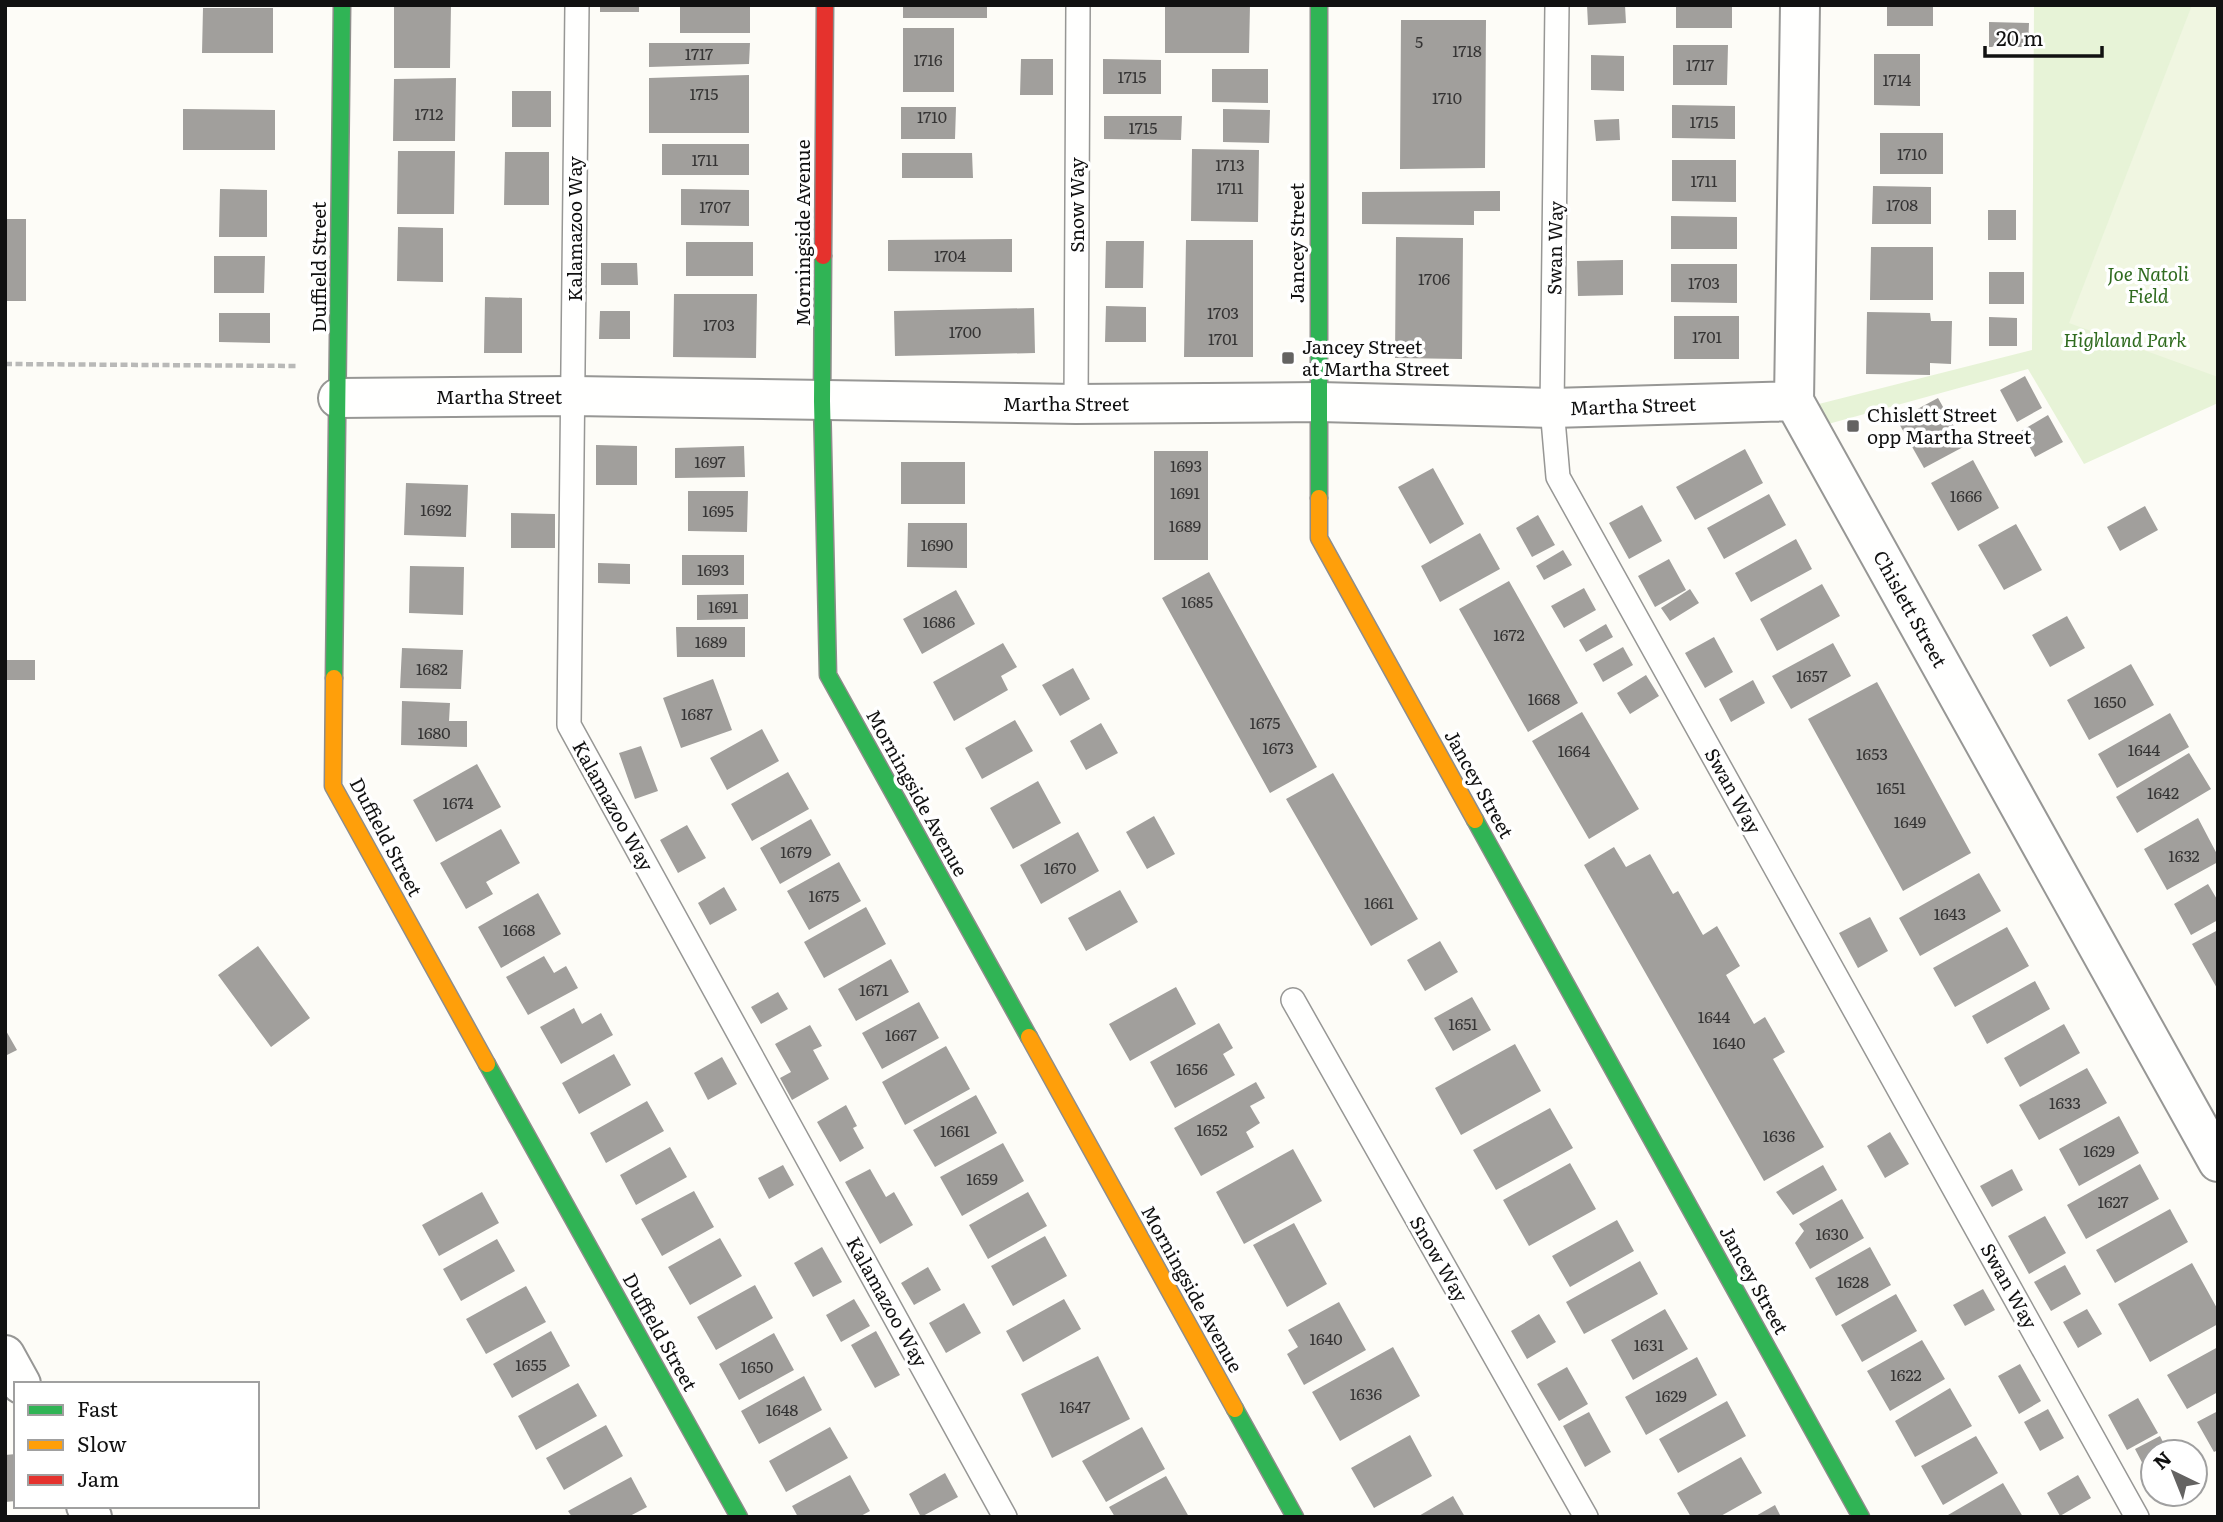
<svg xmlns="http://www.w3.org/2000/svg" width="2223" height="1522" viewBox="0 0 2223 1522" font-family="Literata,serif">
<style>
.green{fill:#e7f3d7}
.pitch{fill:#f0f6e1}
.building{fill:#a19f9c}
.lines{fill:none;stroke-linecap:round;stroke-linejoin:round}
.lane-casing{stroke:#979795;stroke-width:26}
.street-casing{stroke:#979795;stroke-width:42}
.fast-casing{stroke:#8e8d8b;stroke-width:19}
.slow-casing{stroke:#8e8d8b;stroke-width:19}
.jam-casing{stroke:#8e8d8b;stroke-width:19}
.path{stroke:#b9b9b8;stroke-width:4.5;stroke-dasharray:7 3.5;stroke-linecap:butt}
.lane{stroke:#fffffe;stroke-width:23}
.street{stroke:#fffffe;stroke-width:38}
.fast{stroke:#30b455;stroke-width:16}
.slow{stroke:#ff9f0a;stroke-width:16}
.jam{stroke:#e5322d;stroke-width:16}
.poi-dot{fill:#646362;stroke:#fff;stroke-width:2.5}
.labels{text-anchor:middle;stroke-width:7;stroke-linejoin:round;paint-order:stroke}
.number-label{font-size:16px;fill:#353434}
.street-label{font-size:19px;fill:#111;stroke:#fff}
.park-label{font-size:19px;font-style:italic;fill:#2f6b1f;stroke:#fff}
.poi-label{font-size:19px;fill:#111;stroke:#fff;text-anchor:start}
</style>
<rect width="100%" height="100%" fill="#fdfcf7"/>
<path class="green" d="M2034 5H2218V403L2084 464 2028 369 1810 429 1799 409 2032 350Z"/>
<path class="pitch" d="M2192 5H2218V377L2069 323Z"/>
<path class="building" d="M394 5H451L450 68H394Z
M600 5H639V12H600Z
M680 5H750V33H680Z
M903 5H987V18H903Z
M1165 5H1250L1249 53H1165Z
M1587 5H1625L1626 23 1588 25Z
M1676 5H1732V28H1676Z
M1887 5H1933V26H1887Z
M203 8H273V53H202Z
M1401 20H1486L1485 168 1400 169Z
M1989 22 2029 23 2028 47H1989Z
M903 28H954V92H903Z
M649 43H750L749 64 649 67Z
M1673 45H1728L1727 85H1673Z
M1874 54H1920V106L1874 105Z
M1591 55 1624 56V91L1591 90Z
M1021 59H1053V95H1020Z
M1103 59 1161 60V94H1103Z
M1212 69H1268V103L1212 102Z
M749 75V133H649V78Z
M456 78 455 141H393L394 79Z
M512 91H551V127H512Z
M1672 105 1735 106V139L1672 138Z
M901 107H956L955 139H901Z
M183 109 275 110V150H183Z
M1223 109 1270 110 1269 143 1223 142Z
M1104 116H1182L1181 140 1104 139Z
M1619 119 1620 140 1596 141 1594 120Z
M1880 133H1943V174H1880Z
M662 144H749V175H662Z
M1192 149 1259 150 1258 222 1191 221Z
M398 151H455L454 214H397Z
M505 152H549V205H504Z
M902 153H972L973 178H902Z
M1672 160H1736V202L1672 201Z
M1873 186 1931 187V224H1872Z
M220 189 267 190V237H219Z
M681 189 749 190V226L681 225Z
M1500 191V211H1474V225L1362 224V192Z
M1988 210H2016V240H1988Z
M1671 216 1737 217V249H1671Z
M5 219H26V301H5Z
M398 227 443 228V282L397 281Z
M1396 237 1463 238 1462 359 1395 358Z
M1012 239V272L888 271V240Z
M1186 240H1253V357H1184Z
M1106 241H1144L1143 288H1105Z
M686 242H753V276H686Z
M1871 247H1933V300H1870Z
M214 256H265L264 293H214Z
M1623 260V295L1578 296 1577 261Z
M601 263H637L638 285H601Z
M1671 264H1737V303L1671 302Z
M1989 272H2024V304H1989Z
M674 294H757L756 358 673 357Z
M485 297 522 298V353H484Z
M1106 306 1146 307V342H1105Z
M1034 308 1035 353 895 356 894 311Z
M600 311H630V339H599Z
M1867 312 1930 313 1931 321H1952L1951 364 1930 363V375L1866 374Z
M219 313H270V343L219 342Z
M1674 316H1739V359H1674Z
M1989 317 2017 318V346H1989Z
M2025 376 2042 408 2017 422 2000 390Z
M1938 398 1965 446 1924 468 1897 420Z
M2048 415 2063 442 2035 457 2021 431Z
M596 445 637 446V485H596Z
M744 446 745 477 675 478V448Z
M1745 449 1763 483 1695 520 1676 487Z
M1154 451H1208V560H1154Z
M1973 460 1999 508 1958 531 1931 483Z
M901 462H965V504H901Z
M1433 468 1464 524 1430 544 1398 487Z
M406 483 468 485 466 537 404 535Z
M688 491H748L747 532 688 531Z
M1769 494 1786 525 1724 559 1707 528Z
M1642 505 1662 541 1629 559 1609 523Z
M2145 506 2158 530 2120 551 2107 527Z
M511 513 555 514V548H511Z
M1538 515 1555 545 1532 557 1516 528Z
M908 523H967V568L907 567Z
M2016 524 2042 570 2004 590 1978 545Z
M1480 533 1500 569 1440 602 1421 566Z
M1796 539 1812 569 1751 602 1735 573Z
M1563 550 1572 565 1544 580 1536 566Z
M682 555H744V585H682Z
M1669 559 1686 590 1655 607 1638 576Z
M598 563 630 564V584L598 583Z
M410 566 464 567 463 615 409 613Z
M1209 572 1317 767 1270 793 1162 598Z
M1509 581 1578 703 1528 732 1459 609Z
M1822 584 1840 616 1777 651 1760 619Z
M1584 588 1596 610 1564 628 1551 606Z
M1690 589 1699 603 1670 621 1661 608Z
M956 590 975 624 922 654 903 619Z
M748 594V619L697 620V595Z
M2067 616 2085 648 2050 667 2032 635Z
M1606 624 1613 637 1586 652 1579 640Z
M676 627H745V657H677Z
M1714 637 1733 672 1705 688 1685 653Z
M1003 643 1017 667 1001 676 1008 690 954 721 933 682Z
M1833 643 1851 676 1791 709 1772 676Z
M1623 647 1633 665 1603 682 1593 664Z
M402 648 463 650 461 689 400 688Z
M6 660H35V680H5Z
M2131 664 2154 705 2089 740 2067 700Z
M1073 668 1090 699 1060 716 1042 685Z
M1646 675 1659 696 1630 714 1617 693Z
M713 679 732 730 681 748 663 698Z
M1753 680 1765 703 1731 722 1719 699Z
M1877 682 1971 853 1903 891 1808 719Z
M402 701 450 703 449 721H467V747L401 745Z
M1582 712 1639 809 1589 839 1532 741Z
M2170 713 2189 747 2117 788 2098 754Z
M1015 720 1033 751 982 779 965 748Z
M1101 723 1118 753 1086 770 1070 741Z
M762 729 779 761 727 790 710 758Z
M641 746 658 791 635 799 619 753Z
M2189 753 2211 789 2137 833 2116 797Z
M477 764 501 807 436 842 413 800Z
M788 772 809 809 752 841 731 804Z
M1333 773 1418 919 1371 946 1286 799Z
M1038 781 1061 823 1013 849 990 808Z
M1154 816 1175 854 1147 869 1126 832Z
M2198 818 2218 856V862L2167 890 2144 849Z
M811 819 831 855 780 884 760 848Z
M687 825 706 858 678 873 660 840Z
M501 829 520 863 486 882 493 894 466 909 440 863Z
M1078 832 1099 871 1041 904 1020 865Z
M1614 847 1626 867 1650 854 1673 894 1678 891 1703 935 1717 926 1740 966 1726 975 1754 1024 1765 1017 1785 1052 1773 1059 1824 1147 1764 1181 1584 865Z
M839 862 861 901 809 930 787 891Z
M1979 873 2001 911 1920 956 1899 918Z
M2208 884 2218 901V920L2191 935 2174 904Z
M724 887 737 910 710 925 698 903Z
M1120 890 1138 922 1086 951 1068 918Z
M538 893 561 934 501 968 478 927Z
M866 907 886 944 824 978 804 942Z
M1870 917 1888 951 1858 968 1839 933Z
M2007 927 2029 966 1955 1007 1933 968Z
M2218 930V990L2192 944Z
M1440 941 1458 972 1425 991 1407 960Z
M258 946 310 1018 271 1047 218 975Z
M544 956 554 973 566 966 578 988 528 1015 506 977Z
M891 959 909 992 856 1021 838 989Z
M2035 981 2050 1009 1987 1044 1972 1016Z
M1176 987 1196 1024 1130 1061 1109 1024Z
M778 992 788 1009 761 1024 751 1007Z
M1472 997 1491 1030 1453 1051 1434 1018Z
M919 1002 939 1038 882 1069 862 1033Z
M574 1008 582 1024 601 1013 613 1035 561 1064 540 1027Z
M1219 1023 1233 1048 1223 1054 1235 1075 1175 1108 1150 1062Z
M2064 1024 2080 1053 2020 1087 2004 1058Z
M810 1025 822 1046 813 1050 829 1079 792 1100 780 1078 791 1072 775 1044Z
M5 1029 17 1050 5 1056Z
M1515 1044 1541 1091 1461 1135 1435 1088Z
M946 1046 970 1089 905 1125 882 1082Z
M614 1054 631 1085 579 1114 562 1083Z
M722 1057 737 1084 708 1100 694 1073Z
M2087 1068 2107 1103 2039 1140 2019 1105Z
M1256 1082 1265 1098 1250 1106 1260 1123 1246 1132 1254 1147 1201 1176 1174 1128Z
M976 1095 997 1133 935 1167 913 1130Z
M647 1101 664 1131 606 1163 590 1133Z
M846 1105 857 1126 853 1128 864 1148 840 1162 817 1122Z
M1550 1108 1573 1148 1496 1190 1473 1150Z
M2119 1116 2139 1153 2079 1186 2059 1149Z
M1890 1132 1909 1164 1885 1178 1867 1146Z
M1003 1143 1024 1181 962 1216 940 1177Z
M670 1147 687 1177 636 1205 620 1175Z
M1293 1149 1322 1201 1244 1244 1216 1192Z
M1570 1163 1596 1209 1529 1246 1503 1200Z
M2140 1164 2159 1199 2086 1239 2067 1205Z
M783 1165 794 1185 769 1199 758 1178Z
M1823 1165 1837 1190 1793 1215 1776 1192Z
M870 1169 886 1197 894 1192 913 1225 880 1244 845 1182Z
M2012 1169 2023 1190 1992 1207 1980 1186Z
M694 1191 714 1227 662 1256 641 1219Z
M482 1192 499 1223 439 1256 422 1225Z
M1028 1192 1047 1226 988 1259 969 1225Z
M1842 1199 1864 1238 1810 1269 1795 1243 1804 1231 1799 1224Z
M2170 1209 2188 1242 2115 1283 2096 1250Z
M2045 1216 2066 1253 2029 1274 2008 1236Z
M1617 1220 1634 1251 1570 1287 1552 1256Z
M1294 1223 1327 1284 1287 1307 1253 1245Z
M1045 1236 1067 1276 1013 1306 991 1266Z
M720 1238 742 1276 690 1305 668 1267Z
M497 1239 515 1271 461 1301 443 1269Z
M822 1247 842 1282 813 1297 794 1263Z
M1870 1247 1891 1285 1836 1316 1815 1278Z
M1640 1261 1658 1294 1584 1334 1566 1302Z
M2192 1263 2218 1310V1324L2150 1362 2118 1304Z
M2065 1265 2081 1294 2051 1311 2034 1282Z
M928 1267 941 1290 914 1305 901 1283Z
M755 1285 773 1318 716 1350 697 1317Z
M526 1286 546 1322 486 1354 466 1319Z
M1983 1289 1995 1310 1965 1326 1953 1305Z
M1896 1294 1917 1331 1862 1362 1841 1325Z
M854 1299 870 1326 841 1342 826 1315Z
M1064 1299 1081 1329 1023 1362 1006 1331Z
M1339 1302 1366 1350 1304 1385 1287 1354 1298 1347 1288 1330Z
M964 1303 981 1333 946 1353 929 1323Z
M1665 1309 1688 1349 1633 1380 1611 1340Z
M2087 1309 2102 1334 2078 1348 2063 1322Z
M1539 1314 1556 1342 1527 1359 1511 1331Z
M551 1331 570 1366 512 1398 493 1364Z
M876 1331 900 1375 875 1388 851 1345Z
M774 1333 794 1370 739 1400 719 1364Z
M1922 1340 1945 1379 1890 1411 1867 1371Z
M1393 1347 1420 1396 1340 1441 1312 1392Z
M2218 1347V1392L2187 1409 2167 1375Z
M1098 1356 1130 1419 1052 1458 1021 1394Z
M1697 1357 1717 1395 1646 1435 1625 1397Z
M2020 1364 2041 1401 2019 1414 1998 1376Z
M1567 1367 1588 1404 1559 1421 1537 1384Z
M804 1376 822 1410 759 1444 741 1411Z
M578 1383 597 1416 536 1450 518 1416Z
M1950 1388 1972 1426 1915 1457 1895 1421Z
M2138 1398 2158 1433 2127 1450 2108 1415Z
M1727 1401 1746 1436 1678 1473 1659 1439Z
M2048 1409 2064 1438 2040 1451 2024 1422Z
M2218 1411V1450L2214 1452 2197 1422Z
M1589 1412 1611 1452 1585 1467 1563 1426Z
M606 1425 623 1456 564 1490 546 1458Z
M830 1427 848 1458 786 1492 769 1461Z
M1142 1427 1165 1469 1106 1502 1082 1461Z
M1410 1435 1432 1476 1374 1508 1351 1468Z
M1976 1436 1998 1473 1943 1505 1921 1466Z
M2160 1436 2168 1452H2153V1472L2148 1474 2135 1449Z
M16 1454V1501L5 1502V1455Z
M1741 1457 1762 1493 1719 1517H1691L1677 1493Z
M945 1473 958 1497 921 1517 909 1494Z
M850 1475 870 1511 859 1517H798L792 1506Z
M2078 1475 2091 1498 2060 1516 2047 1493Z
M1166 1476 1189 1517H1115L1109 1507Z
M631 1477 647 1507 628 1517H572L568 1511Z
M2003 1483 2023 1517H1949L1948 1515Z
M1453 1496 1465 1517H1417Z
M1775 1505 1781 1517H1754Z"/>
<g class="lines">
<g class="lane-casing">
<path id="lane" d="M577 5 569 725 1005 1517
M1557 5 1552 408 1558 477 2137 1517
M1076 404 1078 5
M1293 1000 1586 1517"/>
</g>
<g class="street-casing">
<path id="street" d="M1800 5 1794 401 2218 1162
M338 398 574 396 1076 404 1319 402 1552 408 1794 401
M5 1355 21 1384
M86 1506 92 1517"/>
</g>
<g class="fast-casing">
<path id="fast" d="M1319 5V498
M823 256 822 401 828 675 1029 1037
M334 678 342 5
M1475 820 1861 1517
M487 1064 739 1517
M1235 1409 1295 1517"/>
</g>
<g class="slow-casing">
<path id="slow" d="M1319 498V538L1475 820
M334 678 333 786 487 1064
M1029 1037 1235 1409"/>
</g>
<g class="jam-casing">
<path id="jam" d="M823 256 825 5"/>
</g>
<path class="path" d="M5 364 298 366"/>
<use href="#lane" class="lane"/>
<use href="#street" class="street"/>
<use href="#fast" class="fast"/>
<use href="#slow" class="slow"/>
<use href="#jam" class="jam"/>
</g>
<g class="poi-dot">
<rect x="1281" y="351" width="14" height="14" rx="3.5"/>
<rect x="1846" y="419" width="14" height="14" rx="3.5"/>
</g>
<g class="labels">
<g class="number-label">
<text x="1419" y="48">5</text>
<text x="1467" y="57">1718</text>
<text x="699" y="60">1717</text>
<text x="928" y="66">1716</text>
<text x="1700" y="71">1717</text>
<text x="1132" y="83">1715</text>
<text x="1897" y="86">1714</text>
<text x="704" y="100">1715</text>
<text x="1447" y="104">1710</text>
<text x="429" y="120">1712</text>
<text x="932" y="123">1710</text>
<text x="1704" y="128">1715</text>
<text x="1143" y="134">1715</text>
<text x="1912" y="160">1710</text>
<text x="705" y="166">1711</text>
<text x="1230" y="171">1713</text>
<text x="1704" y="187">1711</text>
<text x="1230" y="194">1711</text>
<text x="1902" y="211">1708</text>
<text x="715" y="213">1707</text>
<text x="950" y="262">1704</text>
<text x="1434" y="285">1706</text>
<text x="1704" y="289">1703</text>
<text x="1223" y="319">1703</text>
<text x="719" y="331">1703</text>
<text x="965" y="338">1700</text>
<text x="1707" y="343">1701</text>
<text x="1223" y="345">1701</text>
<text x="710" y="468">1697</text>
<text x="1186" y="472">1693</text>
<text x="1185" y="499">1691</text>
<text x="1966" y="502">1666</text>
<text x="436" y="516">1692</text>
<text x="718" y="517">1695</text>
<text x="1185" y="532">1689</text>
<text x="937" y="551">1690</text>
<text x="713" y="576">1693</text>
<text x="1197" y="608">1685</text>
<text x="723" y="613">1691</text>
<text x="939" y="628">1686</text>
<text x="1509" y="641">1672</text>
<text x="711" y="648">1689</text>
<text x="432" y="675">1682</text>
<text x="1812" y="682">1657</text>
<text x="1544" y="705">1668</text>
<text x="2110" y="708">1650</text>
<text x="697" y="720">1687</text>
<text x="1265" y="729">1675</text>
<text x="434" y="739">1680</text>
<text x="1278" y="754">1673</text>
<text x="2144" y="756">1644</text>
<text x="1574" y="757">1664</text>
<text x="1872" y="760">1653</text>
<text x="1891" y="794">1651</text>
<text x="2163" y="799">1642</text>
<text x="458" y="809">1674</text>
<text x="1910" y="828">1649</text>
<text x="796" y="858">1679</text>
<text x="2184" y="862">1632</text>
<text x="1060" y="874">1670</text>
<text x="824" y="902">1675</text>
<text x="1379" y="909">1661</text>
<text x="1950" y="920">1643</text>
<text x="519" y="936">1668</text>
<text x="874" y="996">1671</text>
<text x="1714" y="1023">1644</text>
<text x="1463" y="1030">1651</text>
<text x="901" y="1041">1667</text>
<text x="1729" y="1049">1640</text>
<text x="1192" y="1075">1656</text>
<text x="2065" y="1109">1633</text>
<text x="1212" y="1136">1652</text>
<text x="955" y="1137">1661</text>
<text x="1779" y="1142">1636</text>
<text x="2099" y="1157">1629</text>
<text x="982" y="1185">1659</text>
<text x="2113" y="1208">1627</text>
<text x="1832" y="1240">1630</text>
<text x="1853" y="1288">1628</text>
<text x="1326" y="1345">1640</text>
<text x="1649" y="1351">1631</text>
<text x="531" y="1371">1655</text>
<text x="757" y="1373">1650</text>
<text x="1906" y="1381">1622</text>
<text x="1366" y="1400">1636</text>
<text x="1671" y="1402">1629</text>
<text x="1075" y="1413">1647</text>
<text x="782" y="1416">1648</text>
</g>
<g class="street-label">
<text transform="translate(1077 205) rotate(-90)" y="7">Snow Way</text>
<text transform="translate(575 229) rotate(-90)" y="7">Kalamazoo Way</text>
<text transform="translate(803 233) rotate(-90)" y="7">Morningside Avenue</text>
<text transform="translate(1297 243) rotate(-90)" y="7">Jancey Street</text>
<text transform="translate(1555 248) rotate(-89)" y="7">Swan Way</text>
<text transform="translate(319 267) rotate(-90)" y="7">Duffield Street</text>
<text x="499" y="404">Martha Street</text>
<text x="1066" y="411">Martha Street</text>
<text transform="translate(1633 406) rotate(-2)" y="7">Martha Street</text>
<text transform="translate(1910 609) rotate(61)" y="7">Chislett Street</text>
<text transform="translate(1479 784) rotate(61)" y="7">Jancey Street</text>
<text transform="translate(1733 791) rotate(61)" y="7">Swan Way</text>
<text transform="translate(917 793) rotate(61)" y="7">Morningside Avenue</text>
<text transform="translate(613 806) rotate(61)" y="7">Kalamazoo Way</text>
<text transform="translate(386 837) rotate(62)" y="7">Duffield Street</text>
<text transform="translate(1439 1259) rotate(60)" y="7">Snow Way</text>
<text transform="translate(1754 1280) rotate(61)" y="7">Jancey Street</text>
<text transform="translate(2009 1286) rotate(61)" y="7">Swan Way</text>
<text transform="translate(1192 1289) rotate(61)" y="7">Morningside Avenue</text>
<text transform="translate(887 1302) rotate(61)" y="7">Kalamazoo Way</text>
<text transform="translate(660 1332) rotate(61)" y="7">Duffield Street</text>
</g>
<g class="park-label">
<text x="2148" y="281">Joe Natoli<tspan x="2148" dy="22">Field</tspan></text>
<text x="2125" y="347">Highland Park</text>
</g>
<g class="poi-label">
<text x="1302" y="354">Jancey Street<tspan x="1302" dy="22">at Martha Street</tspan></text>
<text x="1867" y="422">Chislett Street<tspan x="1867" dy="22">opp Martha Street</tspan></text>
</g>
</g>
<rect width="2223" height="1522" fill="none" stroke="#111111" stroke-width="14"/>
<rect x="14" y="1382" width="245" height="126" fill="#ffffff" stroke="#a0a0a0" stroke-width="2"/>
<rect x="28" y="1405" width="35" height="10" fill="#30b455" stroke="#a0a0a0" stroke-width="2"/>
<text x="77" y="1417" font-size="21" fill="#111111">Fast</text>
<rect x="28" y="1440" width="35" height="10" fill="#ff9f0a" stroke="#a0a0a0" stroke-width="2"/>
<text x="77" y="1452" font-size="21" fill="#111111">Slow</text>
<rect x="28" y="1475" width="35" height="10" fill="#e5322d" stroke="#a0a0a0" stroke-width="2"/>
<text x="77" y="1487" font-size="21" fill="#111111">Jam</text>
<g transform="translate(2174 1473) rotate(317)"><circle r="33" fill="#ffffff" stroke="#a0a0a0" stroke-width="2"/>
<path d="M0-5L12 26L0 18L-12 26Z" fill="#646362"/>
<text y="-10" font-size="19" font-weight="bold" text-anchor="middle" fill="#111111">N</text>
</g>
<path d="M1985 46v10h117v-10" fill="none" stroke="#111111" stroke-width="3.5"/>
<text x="1996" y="46" font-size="21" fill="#111111" stroke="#ffffff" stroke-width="5" paint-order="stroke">20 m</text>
</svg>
